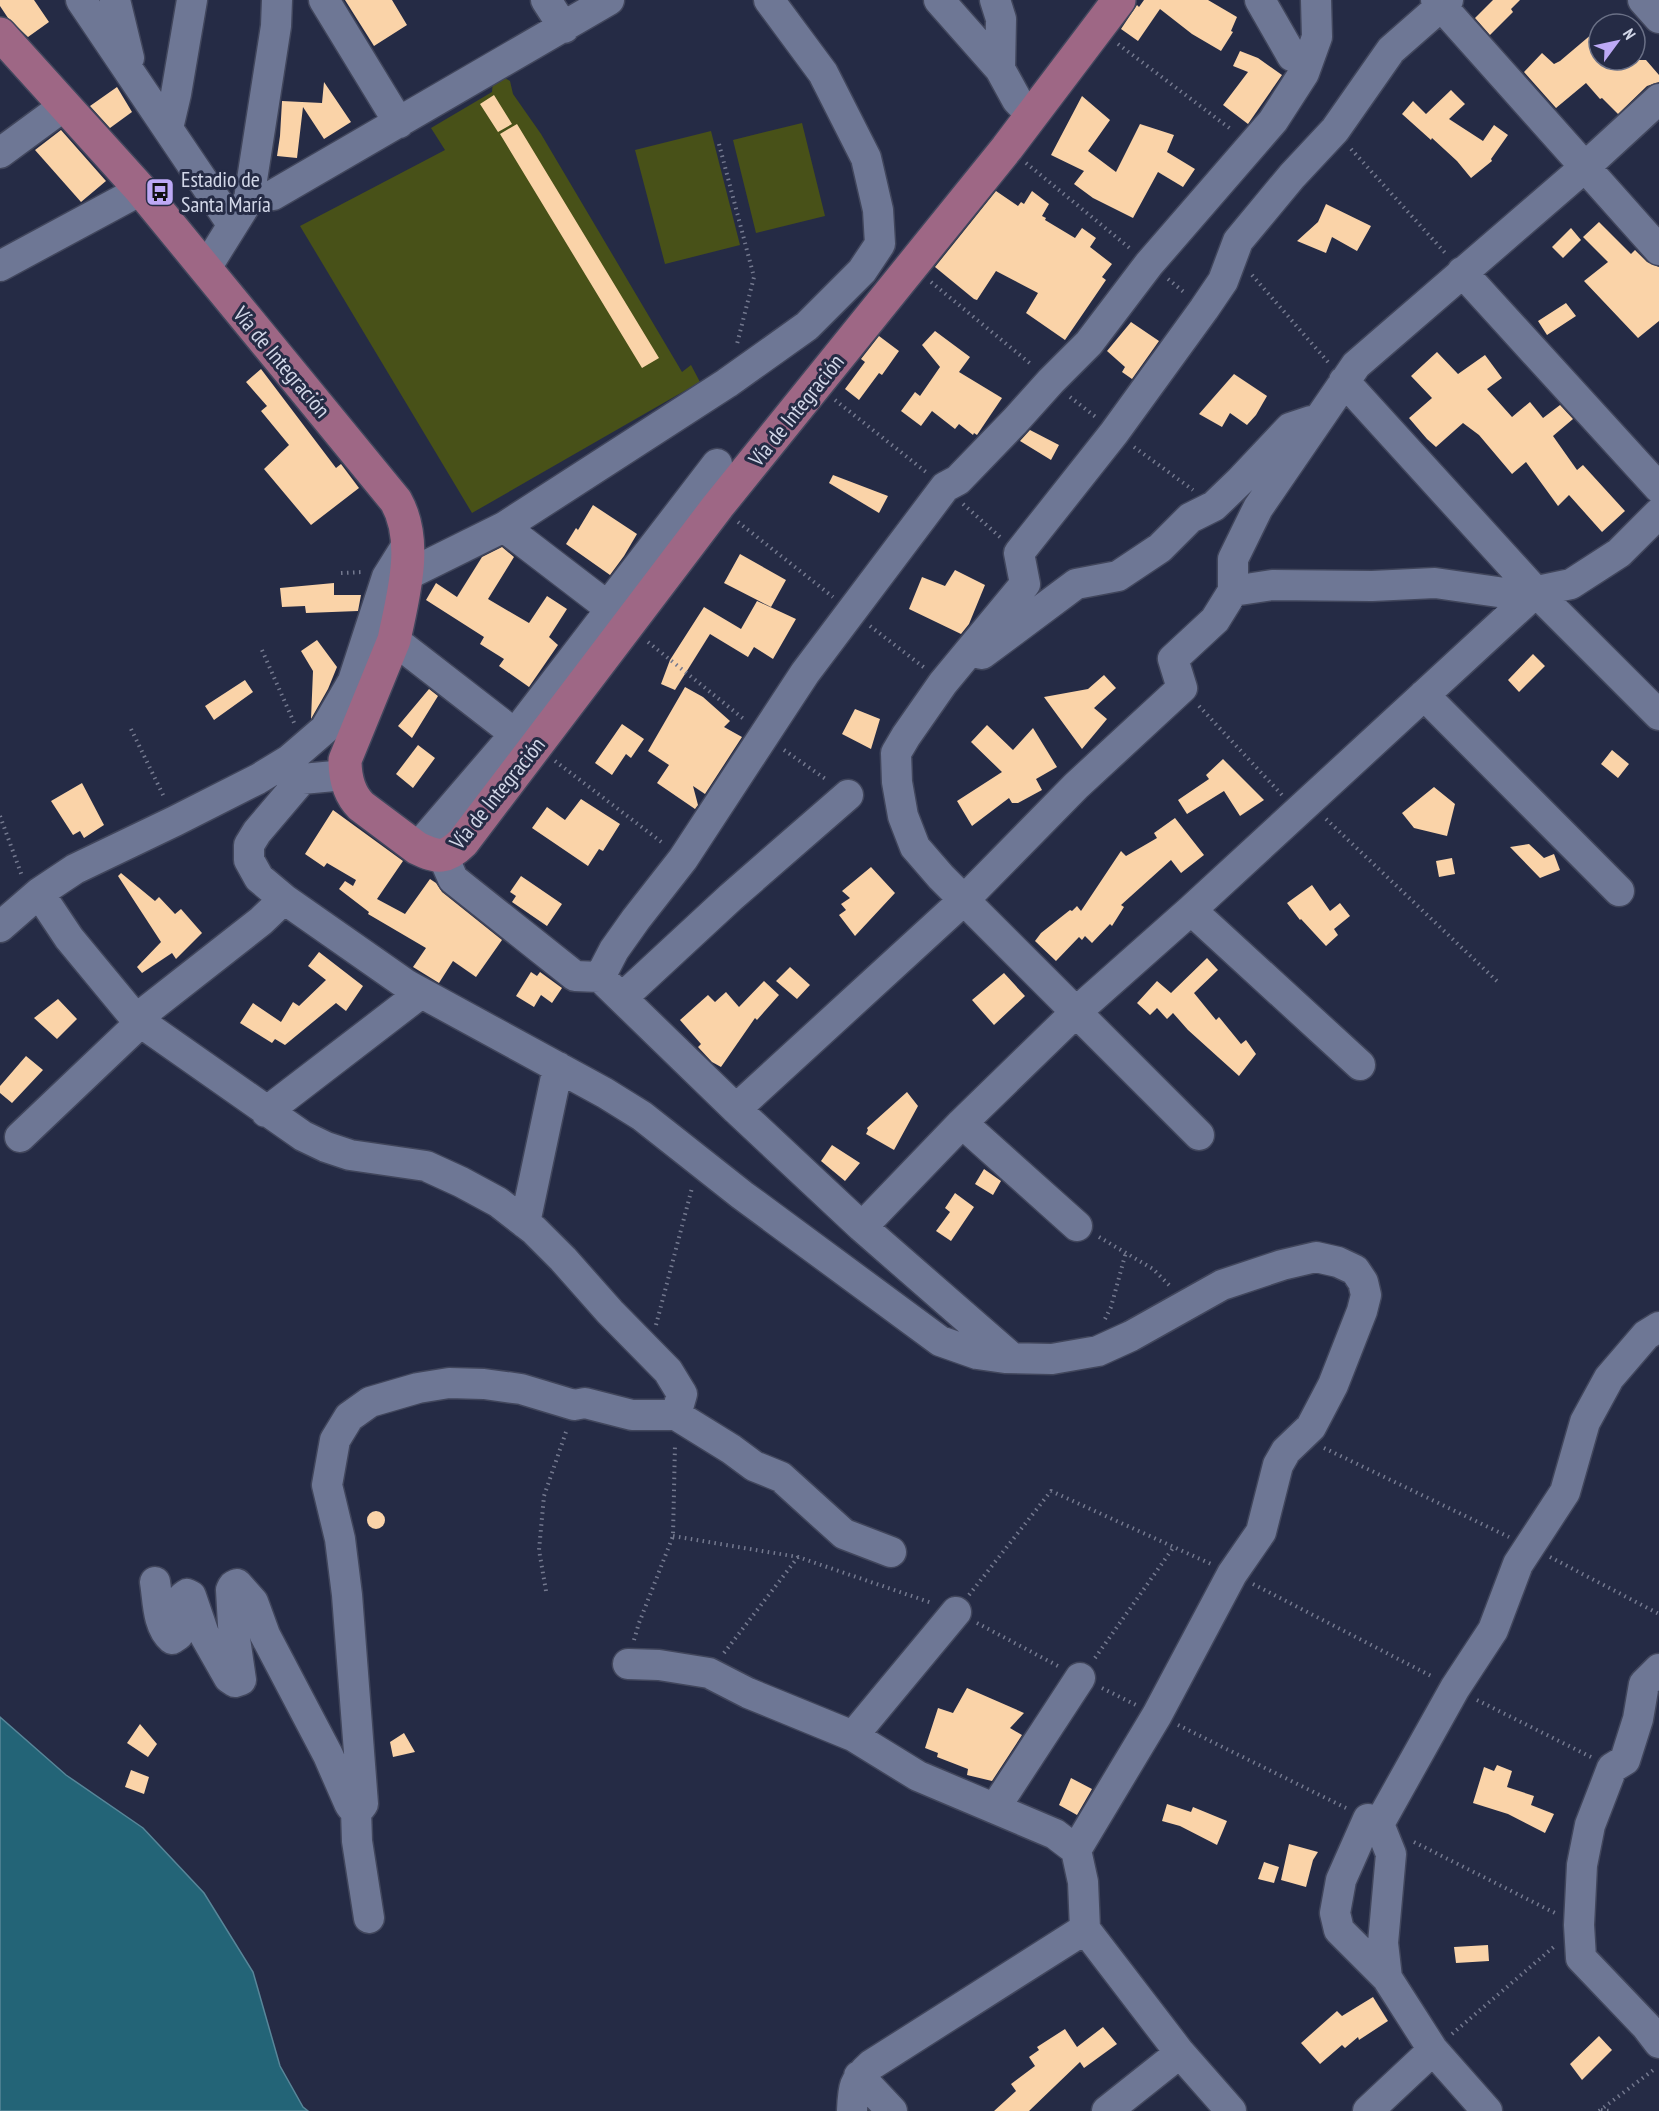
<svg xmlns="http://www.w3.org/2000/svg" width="1659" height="2111" viewBox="0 0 1659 2111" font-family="'PT Sans Narrow',sans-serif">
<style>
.green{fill:#485118}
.water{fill:#236477;stroke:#588699;stroke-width:1.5}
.building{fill:#fad3a8}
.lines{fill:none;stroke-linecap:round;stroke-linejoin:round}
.minor-casing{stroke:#41465c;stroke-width:33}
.major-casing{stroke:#41465c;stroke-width:36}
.path{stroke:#74798f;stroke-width:4;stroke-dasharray:1.5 4.5;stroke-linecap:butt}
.minor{stroke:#6e7795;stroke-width:30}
.major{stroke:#9e6785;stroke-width:33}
.labels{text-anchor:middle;stroke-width:6;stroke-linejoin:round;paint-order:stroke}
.poi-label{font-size:22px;fill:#d2d7e8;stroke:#252b45;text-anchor:start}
.street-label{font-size:22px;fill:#d2d7e8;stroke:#252b45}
</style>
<rect width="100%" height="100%" fill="#252b45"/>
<path class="green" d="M501 76 510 81 513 94 541 134 682 372 691 365 700 382 472 513 300 226 445 150 431 128 492 92 493 81Z
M802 123 825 216 756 233 733 140Z
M711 131 740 245 665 264 635 150Z"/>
<path class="water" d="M0 1717 66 1775 143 1828 204 1893 253 1972 280 2066 303 2107 308 2111H0Z"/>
<path class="building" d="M0 0H34L49 22 28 37 8 18 0 6Z
M345 0H392L407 25 374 46Z
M1144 0H1208L1237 17 1231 31 1233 32 1221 51 1192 34 1160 9 1138 41 1121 29 1137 5 1139 7Z
M1493 0H1520L1511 9 1513 12 1490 35 1475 18Z
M1599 28V60H1646L1659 75V82L1647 86 1618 114 1602 98 1600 99 1586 83 1556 108 1524 72 1542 53 1554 64 1560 61Z
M1240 51 1258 58 1282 75 1248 124 1223 105 1248 72 1233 66Z
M324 82 351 122 324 139 303 107 297 158 277 156 280 136 282 101 322 103Z
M117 87 132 112 110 128 90 106Z
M1451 90 1465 104 1449 119 1483 141 1494 125 1508 135 1491 159 1492 161 1471 178 1457 161 1432 138 1431 140 1402 114 1413 101 1426 114Z
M494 95 512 124 498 132 480 104Z
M1082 96 1110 120 1088 151 1116 172 1140 124 1174 135 1167 152 1195 169 1183 187 1158 172 1133 218 1093 198 1074 184 1084 171 1051 155Z
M517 124 659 358 642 368 500 134Z
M61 130 106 181 81 202 35 150Z
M996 191 1018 206 1021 202 1024 204 1032 191 1049 204 1042 216 1046 218 1045 220 1075 238 1082 228 1096 238 1090 247 1112 264 1102 277 1106 280 1065 340 1026 313 1038 293 996 271 977 300 974 299 935 267Z
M1326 204 1371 226 1357 251 1332 237 1326 253 1297 241 1318 222Z
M1599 222 1631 254 1635 250 1647 262 1659 267V321L1638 338 1584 281 1608 262 1583 237Z
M1571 228 1581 240 1563 258 1552 247Z
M1566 303 1576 316 1547 335 1538 321Z
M1131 322 1159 341 1132 379 1122 372 1125 367 1107 351Z
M935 331 970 357 959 372 1002 398 977 435 974 433 973 435 959 424 955 429 932 411 921 426 901 411 915 392 920 396 940 367 922 345Z
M879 336 899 351 882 375 879 373 859 400 845 389 865 362 861 359Z
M1437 352 1458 374 1485 355 1502 378 1487 389 1512 417 1530 402 1543 418 1560 405 1573 419 1553 436 1577 470 1583 465 1625 511 1602 532 1569 495 1558 506 1526 462 1512 474 1479 435 1463 423 1436 447 1427 439 1409 418 1432 398 1411 376Z
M261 369 336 468 341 464 359 488 311 525 264 469 289 445 261 411 267 406 246 382Z
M1234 374 1267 396 1256 415 1247 425 1230 413 1222 427 1199 414Z
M1030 430 1059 445 1051 460 1020 441Z
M833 475 888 496 879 513 829 483Z
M593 505 637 534 624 556 610 575 566 544 576 528 578 530Z
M502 547 514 557 488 599 529 623 547 596 567 609 549 637 558 645 529 687 499 666 504 659 480 644 484 637 426 600 436 583 457 597 482 557Z
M740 554 786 580 771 607 724 583Z
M955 570 985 585 969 624 961 634 909 609 922 577 945 586Z
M334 583V595H361L358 611 306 613 305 606 282 607 280 588Z
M757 601 796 619 773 659 754 647 748 657 710 634 675 690 661 684 670 660 704 607 741 629Z
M317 640 337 667 328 689 311 719 313 671 301 651Z
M1533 654 1545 666 1519 692 1508 680Z
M1104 675 1116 688 1094 708 1107 719 1082 749 1044 697 1088 689Z
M245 680 253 692 214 720 205 706Z
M685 687 703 697 730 721 724 727 742 737 705 794 693 786 698 805 695 809 657 783 669 765 648 751Z
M429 689 438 696 412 738 398 726Z
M855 709 880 719 871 749 842 734Z
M622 724 644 739 631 758 626 754 612 775 595 763Z
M987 725 1013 750 1033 728 1057 767 1036 779 1042 790 1018 803H1012L1009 798 972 826 957 801 1002 772 971 742Z
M418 745 435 758 413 788 396 774Z
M1612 750 1629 764 1618 778 1601 764Z
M1223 759 1264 800 1240 816 1224 791 1187 814 1178 800 1209 779 1206 775Z
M82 783 104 825 84 838 80 831 73 835 51 801Z
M1434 787 1455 804 1447 836 1414 828 1402 813Z
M581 799 620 824 603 851 599 849 588 866 532 828 547 807 565 820Z
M333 810 403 861 377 899 405 914 430 879 436 883 442 892 502 940 476 977 453 961 439 983 413 967 426 948 368 914 369 912 339 889 345 881 353 886 356 880 327 863 324 867 305 854Z
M1175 818 1204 855 1181 873 1171 860 1121 905 1124 907 1112 926 1110 924 1092 943 1085 936 1082 940 1079 937 1056 961 1035 941 1041 933 1070 910 1072 911 1077 906 1081 911 1121 851 1126 856 1157 838 1154 833Z
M1529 844 1544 858 1554 854 1560 870 1540 878 1510 847Z
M1452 858 1455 874 1439 877 1436 861Z
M871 867 895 893 855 936 839 915 846 910 841 904 850 898 842 891Z
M121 873 155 901 159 897 175 914 181 909 202 933 176 959 172 953 142 973 137 967 161 942 118 876Z
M521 876 562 904 547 926 512 902 516 896 510 892Z
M1312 885 1330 911 1340 903 1350 916 1334 929 1338 935 1326 946 1301 919 1300 920 1287 903Z
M319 952 363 986 346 1011 336 1003 285 1045 275 1039 272 1043 240 1023 253 1003 281 1022 293 1002 299 1006 326 980 308 966Z
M1207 958 1218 970 1194 993 1216 1020 1219 1017 1241 1044 1246 1040 1256 1054 1239 1076 1188 1030 1173 1013 1167 1019 1157 1008 1150 1015 1137 1003 1157 981 1171 993Z
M790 967 810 985 797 999 776 981Z
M531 972 537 976 540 972 562 988 552 1003 541 995 534 1007 516 996Z
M1004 973 1025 996 994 1025 972 1000Z
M764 981 779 995 757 1020 755 1018 721 1067 712 1062 698 1047 701 1044 680 1020 708 995 715 1002 726 992 739 1007Z
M58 999 77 1019 57 1039 34 1018Z
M26 1056 43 1070 12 1103 0 1093V1086Z
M907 1092 918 1106 894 1150 866 1134 868 1130 867 1128Z
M832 1145 860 1163 845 1181 821 1161Z
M984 1169 1001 1181 993 1195 975 1184Z
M955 1193 974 1207 951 1241 936 1231 950 1212 945 1208Z
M367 1520a9 9 0 1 1 18 0a9 9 0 1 1-18 0Z
M967 1688 1024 1713 1010 1728 1022 1735 992 1781 967 1775 968 1769 937 1757 938 1753 925 1748 938 1708 953 1713Z
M140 1724 157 1744 148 1757 127 1743Z
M404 1733 415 1752 393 1757 390 1742Z
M1497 1765 1512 1771 1507 1787 1534 1796 1531 1805 1554 1814 1545 1833 1508 1814 1473 1803 1484 1767 1494 1771Z
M131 1770 149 1777 144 1794 125 1787Z
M1071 1778 1092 1789 1077 1815 1059 1805Z
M1167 1804 1191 1812 1193 1807 1227 1821 1217 1845 1180 1826 1162 1821Z
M1289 1844 1318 1852 1313 1860 1306 1887 1281 1880Z
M1264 1862 1279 1867 1274 1883 1258 1879Z
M1488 1945 1489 1961 1456 1963 1454 1947Z
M1373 1997 1388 2021 1359 2040 1358 2037 1345 2048 1342 2045 1320 2064 1301 2043 1337 2011 1342 2016Z
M1103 2027 1117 2044 1084 2068 1080 2062 1029 2111H994L1016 2091 1011 2084 1035 2066 1029 2057 1039 2050 1037 2047 1065 2029 1077 2047Z
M1599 2036 1612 2050 1582 2080 1570 2064Z"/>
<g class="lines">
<g class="minor-casing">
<path id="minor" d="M81 0 232 224
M115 0 129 58
M324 0 399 123
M546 0 564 28
M939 0 1000 69
M995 0 1001 19 1000 69 1017 100 1032 116
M1260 0 1292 56
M1436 0 1659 250
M1643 0 1659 18
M168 128 176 94 192 0
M0 153 64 106
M249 199 273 195 609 0
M0 266 141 190
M206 268 249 199 276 26 277 0
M1462 272 1659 488
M1344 381 1536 592 1659 715
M504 527 611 609
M407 575 504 527 727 383 807 326 862 271 880 244 878 210 866 158 823 73 769 0
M1233 591 1272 585 1372 586 1435 583 1519 595 1571 584 1619 553 1659 513
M394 640 515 734
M982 654 1076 584 1118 576 1160 548 1190 518 1214 506 1240 481 1290 428 1311 421
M1424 695 1619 891
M345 775 302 779 257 832 249 845V860L259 878 284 899 407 985 605 1093 642 1116 742 1195 940 1341 977 1354 1005 1358 1052 1359 1098 1351 1131 1336 1222 1285 1282 1265 1316 1257 1338 1262 1355 1270 1363 1282 1366 1295 1362 1311 1333 1385 1311 1427 1286 1451 1278 1465 1261 1532 1232 1574 1157 1715 1076 1850 1083 1882 1085 1929 1180 2053 1231 2111
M417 848 515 734 611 609 614 598 717 464
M443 856 453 879 575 976 600 977 736 1109 862 1227 1012 1358
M1191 910 1360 1065
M0 927 39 893
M600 977 614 950 636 919 683 859 805 673 945 487 958 480 1015 421 1051 381 1089 343 1149 264 1273 121 1304 73 1317 37 1316 0
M622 998 731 897 848 795
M136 1019 261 921 284 899
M736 1109 965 899 1076 786 1182 688 1173 659 1215 620 1233 591V559L1258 508 1356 365 1585 167 1659 99
M266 1112 421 993
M962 1123 1077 1226
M1199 1135 941 877 915 847 903 816 897 782 896 753 906 736 943 683 1025 584 1019 553 1114 433 1204 309 1223 281 1238 241 1292 176 1335 130 1391 50 1448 0
M20 1137 141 1022
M525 1223 558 1067
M862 1227 962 1123 1075 1013 1191 910 1536 592
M676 1415 731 1449 754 1466 781 1477 844 1534 891 1552
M155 1582C158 1600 157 1626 172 1639L178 1635 183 1597 187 1594 191 1596 204 1634 229 1678 235 1682 241 1680 233 1625 231 1590 233 1586 237 1584 253 1602 265 1635 328 1755 349 1803C352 1809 354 1810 360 1808L363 1804 347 1595 340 1539 327 1485 335 1440 349 1417 370 1402 418 1388 449 1383 484 1384 521 1389 574 1405 585 1403 632 1415H676L682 1394 668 1371 610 1312 563 1259 534 1230 498 1202 461 1182 426 1166 350 1155 326 1147 303 1136 136 1019 69 938 39 893 75 869 175 821 258 779 289 760 325 729 353 681 387 577 407 545
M628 1664 659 1665 709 1673 748 1693 853 1736 918 1776 1055 1834 1076 1850
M1659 1669 1644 1684 1638 1719 1625 1760 1612 1768 1590 1825 1582 1865 1579 1925 1581 1958 1646 2026 1659 2043
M853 1736 956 1612
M995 1808 1080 1678
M356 1810 357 1841 369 1918
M1368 1819 1341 1880 1335 1913 1339 1930 1387 1978
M859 2076 892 2111
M852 2111C853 2088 853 2081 871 2065L1085 1929
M1107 2111 1180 2053
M1368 2111 1433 2050
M1487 2111 1433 2050 1387 1978 1383 1943 1391 1854 1379 1824 1455 1688 1493 1630 1518 1564 1565 1492 1585 1422 1609 1378 1646 1335 1659 1327"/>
</g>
<g class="major-casing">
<path id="major" d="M0 34 141 190 396 501C419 542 403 596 394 640L345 760C345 777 348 793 361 806L417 848C438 858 446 859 463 842L718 506 1007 148 1119 0"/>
</g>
<path class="path" d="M1118 44 1232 130
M719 144 754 277 737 344
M1351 149 1447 255
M1026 163 1132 250
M1252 275 1328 362
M1168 279 1185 293
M931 282 1032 365
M1070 397 1097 418
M835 400 926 472
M1134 447 1193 490
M963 504 1000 537
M738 522 833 597
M341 573 363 572
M870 626 926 669
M648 642 745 720
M262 650 295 725
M1199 706 1282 795
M131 729 165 799
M784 750 827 780
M555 761 664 844
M0 816 22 876
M1326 819 1500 984
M1099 1237 1153 1269 1171 1287
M1105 1319 1111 1307 1126 1252
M656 1325 692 1188
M1324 1448 1509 1537
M673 1536 798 1557 932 1603
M1550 1557 1659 1614
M1253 1584 1433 1677
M546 1591 539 1550 544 1496 567 1429
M969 1595 1051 1491 1211 1564
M977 1623 1058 1666
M634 1640 639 1623 673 1536 675 1444
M724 1653 798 1557
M1095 1658 1173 1548
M1102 1688 1136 1705
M1477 1700 1591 1757
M1178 1725 1346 1808
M1414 1842 1555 1913
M1452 2034 1556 1945
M1601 2110 1610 2111
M1599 2111 1656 2068"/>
<use href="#minor" class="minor"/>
<use href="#major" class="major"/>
</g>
<defs>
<g id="bus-square" transform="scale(1.5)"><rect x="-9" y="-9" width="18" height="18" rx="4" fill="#bda9f5" stroke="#252b45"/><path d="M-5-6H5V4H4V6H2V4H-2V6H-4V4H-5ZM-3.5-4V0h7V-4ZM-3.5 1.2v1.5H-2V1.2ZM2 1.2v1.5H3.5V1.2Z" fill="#111"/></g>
</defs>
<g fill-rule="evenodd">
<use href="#bus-square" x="160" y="192"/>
</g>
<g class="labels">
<g class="poi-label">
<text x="181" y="187">Estadio de<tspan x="181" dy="25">Santa María</tspan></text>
</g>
<g class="street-label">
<text transform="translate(282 362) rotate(50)" y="8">Vía de Integración</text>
<text transform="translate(796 410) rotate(-51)" y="8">Vía de Integración</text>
<text transform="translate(497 793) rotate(-51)" y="8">Vía de Integración</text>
</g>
</g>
<g transform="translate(1617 42) rotate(57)"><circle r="28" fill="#252b45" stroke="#6a7086" stroke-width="1.5"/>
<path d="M0-4.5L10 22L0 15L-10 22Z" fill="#bda9f5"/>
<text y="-9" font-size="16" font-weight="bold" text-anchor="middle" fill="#d2d7e8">N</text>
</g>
</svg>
